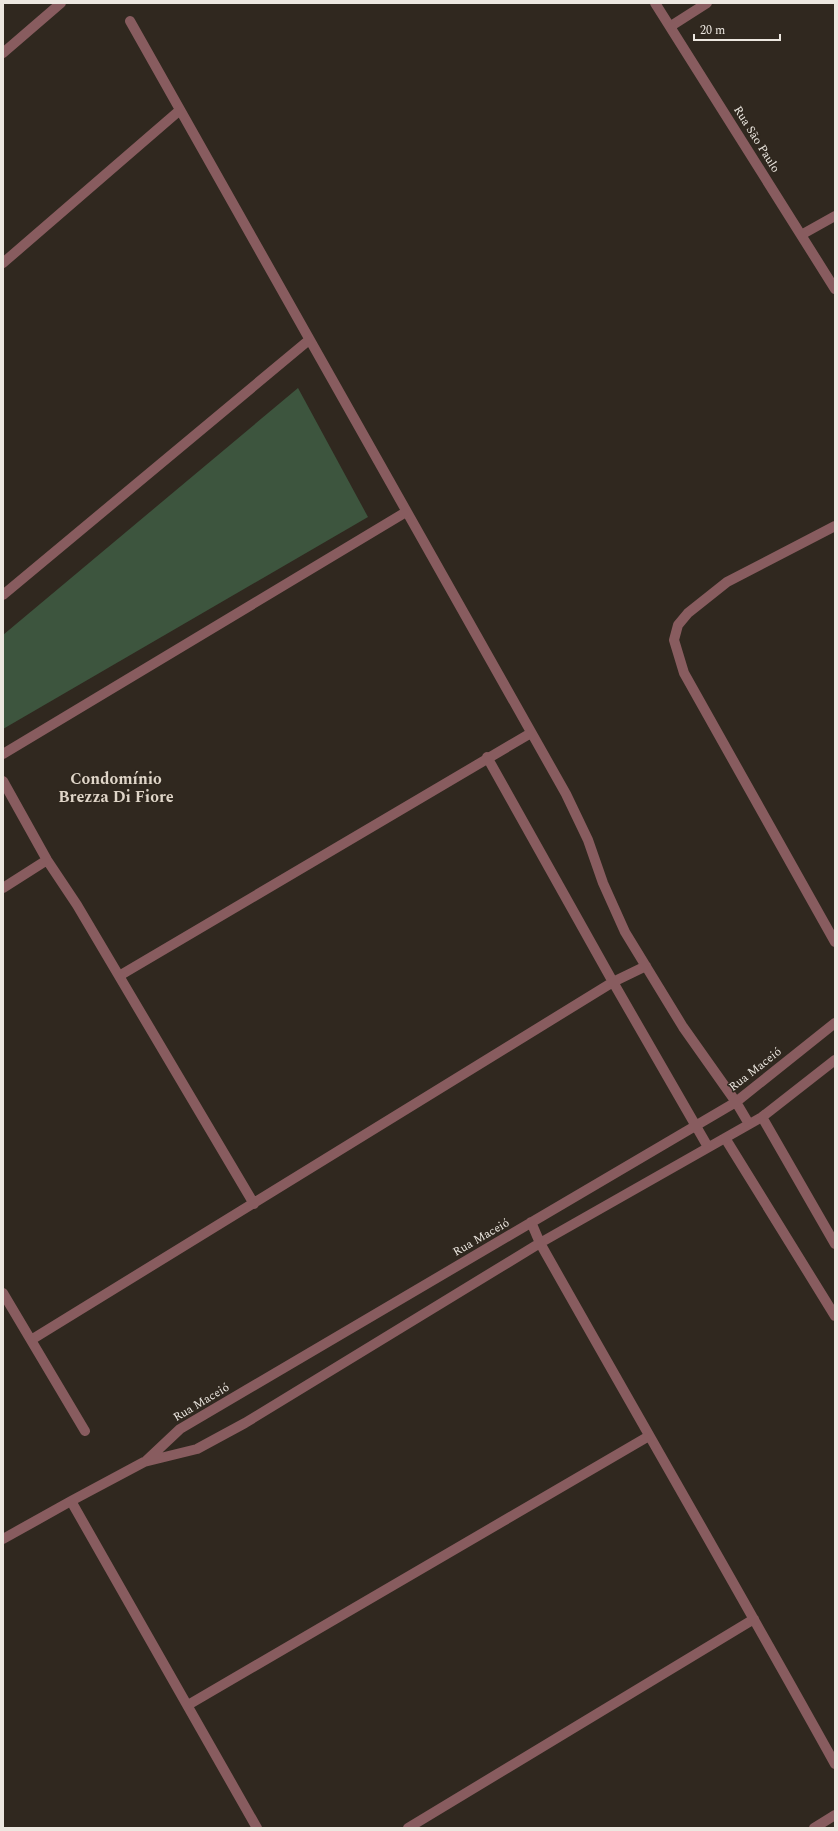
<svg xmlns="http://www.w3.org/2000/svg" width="838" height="1831" viewBox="0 0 838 1831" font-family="Spectral,serif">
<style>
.green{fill:#3d553e}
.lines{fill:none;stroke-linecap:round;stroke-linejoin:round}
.minor{stroke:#885c5f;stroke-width:10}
.labels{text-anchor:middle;stroke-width:3;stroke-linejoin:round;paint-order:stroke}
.street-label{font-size:12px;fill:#ece7e0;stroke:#30281f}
.district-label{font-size:16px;font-weight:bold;fill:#dfd5c8;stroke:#30281f}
</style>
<rect width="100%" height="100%" fill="#30281f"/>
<path class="green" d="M298 388 368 517 3 729V635Z"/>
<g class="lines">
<path class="minor" d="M655 3 835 289
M130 21 566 794 588 840 603 883 625 932 683 1027 736 1102 749 1124
M671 26 707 3
M3 53 61 3
M801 235 835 216
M3 263 180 110
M835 526 727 582 688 613 678 625 674 640 684 673 835 942
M3 595 309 340
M3 754 406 512
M487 757 613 982 708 1147
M3 781 47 860 77 905 254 1204
M3 888 47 860
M119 976 531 733
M762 1117 835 1244
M725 1138 835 1316
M531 1222 540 1243C638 1417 738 1589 835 1764
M3 1293 85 1431
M31 1340 613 982 646 966
M146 1461 180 1429 736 1102 835 1023
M71 1501 257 1828
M3 1539 71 1501 144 1462 197 1449 245 1423 540 1243 762 1117 835 1060
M188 1705 649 1436
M408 1828 754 1619
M814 1828 835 1815"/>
</g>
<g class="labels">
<g class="street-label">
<text transform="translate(757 139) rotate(58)" y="4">Rua São Paulo</text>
<text transform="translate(755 1069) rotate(-38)" y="4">Rua Maceió</text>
<text transform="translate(481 1237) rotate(-30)" y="4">Rua Maceió</text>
<text transform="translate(201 1402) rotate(-31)" y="4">Rua Maceió</text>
</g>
<g class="district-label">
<text x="116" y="784">Condomínio<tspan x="116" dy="18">Brezza Di Fiore</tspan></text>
</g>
</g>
<rect width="838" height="1831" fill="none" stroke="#ece7e0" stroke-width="8"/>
<path d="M694 34v6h86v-6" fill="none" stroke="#ece7e0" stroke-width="2"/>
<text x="700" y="34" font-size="12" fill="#ece7e0" stroke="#30281f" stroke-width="3" paint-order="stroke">20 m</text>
</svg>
